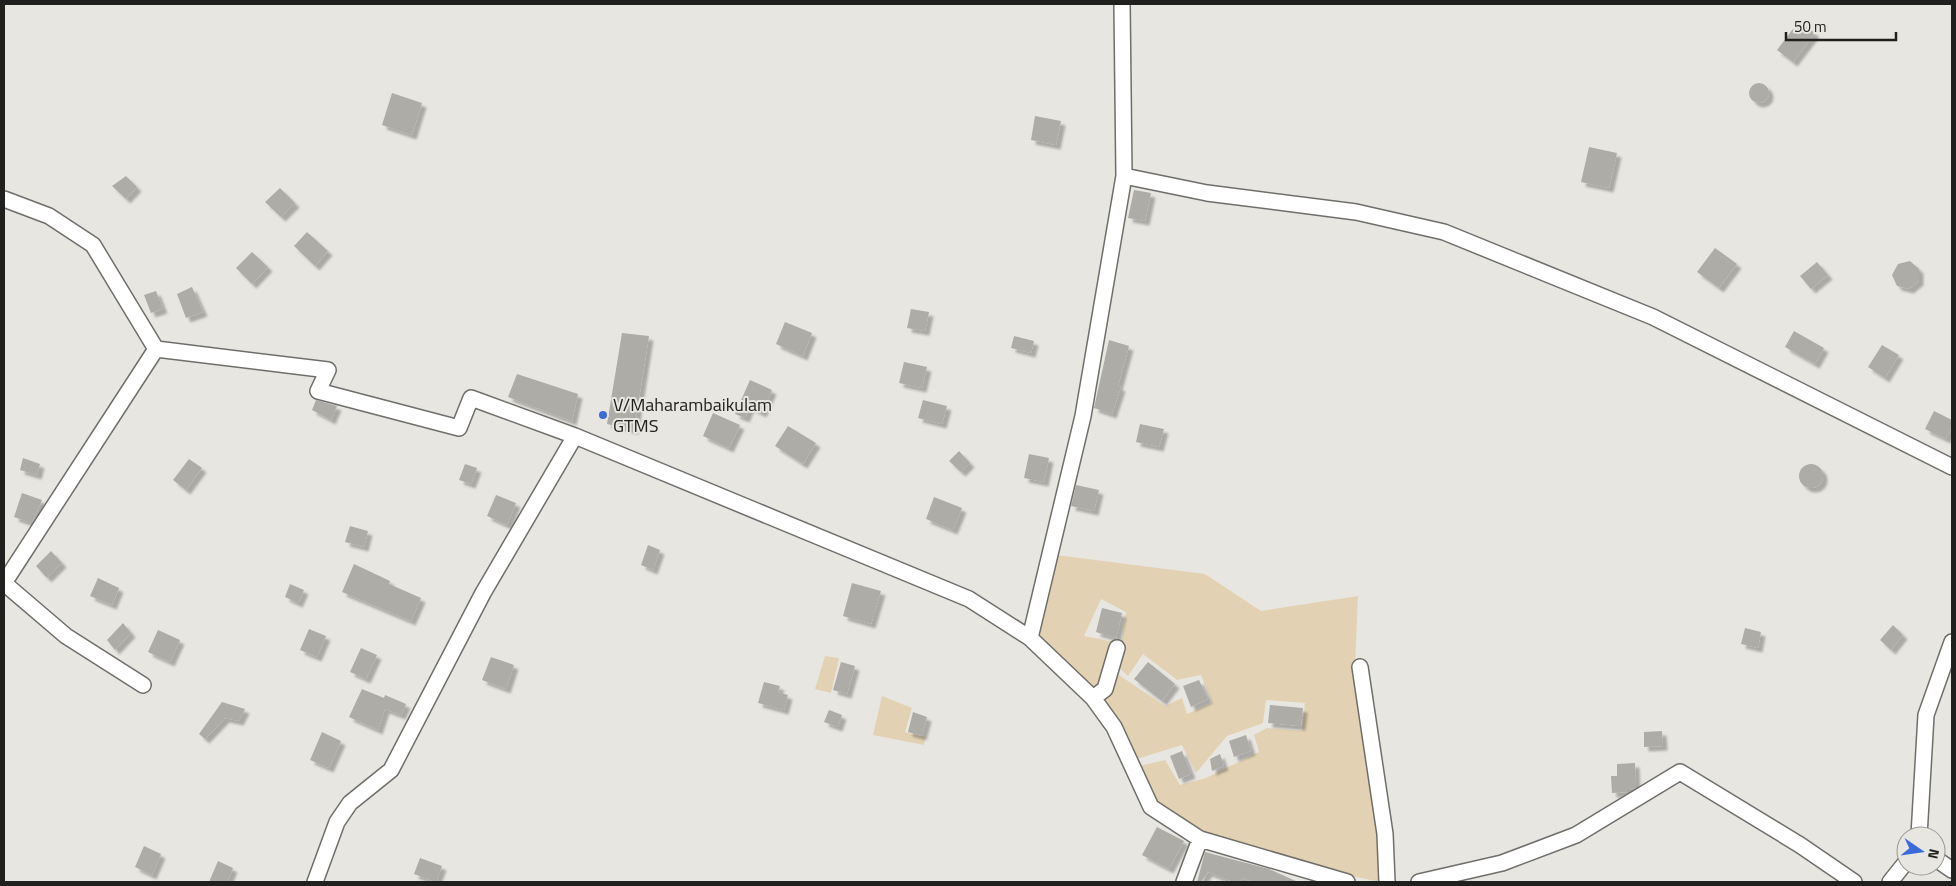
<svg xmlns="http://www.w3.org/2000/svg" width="1956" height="886" viewBox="0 0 1956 886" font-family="'Titillium Web',sans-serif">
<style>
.green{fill:#e2d2b3}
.building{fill:#aeaca7;filter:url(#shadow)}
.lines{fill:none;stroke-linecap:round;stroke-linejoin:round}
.street-casing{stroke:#706e6a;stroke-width:18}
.street{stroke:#fff;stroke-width:15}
.poi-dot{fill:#3b6bdb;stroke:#e8e6e1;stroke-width:2}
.labels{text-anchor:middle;stroke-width:4;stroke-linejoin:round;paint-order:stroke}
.poi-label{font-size:18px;fill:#20201e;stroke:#e8e6e1;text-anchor:start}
</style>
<defs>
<filter id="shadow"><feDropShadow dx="4.5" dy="4.5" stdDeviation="1" flood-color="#0004"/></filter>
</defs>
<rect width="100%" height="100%" fill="#e8e6e1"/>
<path class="green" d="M1056 555 1205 574 1261 611 1358 596 1355 667 1380 839V882L1328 871 1202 835 1157 804 1140 766 1165 760 1180 785 1206 778 1259 752 1254 735 1267 728 1302 731 1305 703 1266 700 1263 723 1227 736 1196 773 1182 745 1137 759 1097 700 1119 675 1165 706 1182 698 1187 714 1212 703 1201 675 1177 680 1143 654 1128 676 1118 667 1126 612 1101 599 1084 636 1114 642 1108 671 1091 693 1036 639Z
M825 656 839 658 831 693 815 689Z
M882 696 912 708 905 732 925 737 924 745 873 735Z"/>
<path class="building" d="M1799 21 1815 33 1793 62 1777 50Z
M1749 93a10 10 0 1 1 20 0a10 10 0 1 1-20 0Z
M392 93 422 103 412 135 382 125Z
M1035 116 1061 121 1056 145 1031 140Z
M1589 147 1617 153 1609 188 1581 182Z
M126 176 137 187 126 199 112 186Z
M280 188 295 203 281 217 265 202Z
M1134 190 1151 193 1145 221 1128 218Z
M307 232 328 251 315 266 294 246Z
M1715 248 1737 264 1719 288 1697 272Z
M252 252 268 267 252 284 236 268Z
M1910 261 1919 269V281L1909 289 1897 286 1892 275 1898 264Z
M1817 262 1828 275 1811 289 1800 276Z
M192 287 203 312 186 318 177 294Z
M156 291 163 309 151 313 144 295Z
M911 309 929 312 925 331 907 328Z
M785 322 812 333 803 356 776 344Z
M1794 331 1824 348 1815 364 1785 347Z
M622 333 649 336 634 430 607 424Z
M1014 336 1034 341 1031 353 1011 348Z
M1109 340 1129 346 1118 386 1121 387 1112 414 1094 408Z
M1882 345 1899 355 1885 378 1868 367Z
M904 362 927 367 922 388 899 383Z
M517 374 578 394 572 421 508 397Z
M750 380 772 390 762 413 750 407 745 418 735 414Z
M316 400 337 406 331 420 312 410Z
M923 400 947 406 942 424 918 418Z
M1934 411 1952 420V427L1946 439 1925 429Z
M713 413 740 425 729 448 703 436Z
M1140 424 1164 429 1159 447 1136 442Z
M788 426 816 443 803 464 775 446Z
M959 451 970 463 961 472 949 461Z
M1029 454 1049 458 1044 482 1024 478Z
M23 458 40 464 37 475 20 470Z
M189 459 202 468 186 490 173 480Z
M1799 476a12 12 0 1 1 24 0a12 12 0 1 1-24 0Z
M465 464 477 468 471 484 459 480Z
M1076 485 1099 490 1094 511 1071 506Z
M22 493 42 500 32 523 14 517Z
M496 495 516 503 507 525 487 516Z
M934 497 962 508 953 530 926 519Z
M350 526 368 531 364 547 345 542Z
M648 545 660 550 653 570 641 565Z
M51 551 62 563 47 578 36 566Z
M354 564 390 581 389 584 421 598 411 621 342 592Z
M98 578 119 588 112 605 90 596Z
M852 583 881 591 871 624 843 616Z
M290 584 304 590 298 603 285 597Z
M1102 608 1122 613 1116 638 1096 632Z
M123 623 131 633 115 650 107 640Z
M1893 625 1903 635 1891 650 1880 640Z
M1745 628 1761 632 1758 648 1741 644Z
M309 629 326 636 317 657 300 650Z
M158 630 180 640 170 662 148 652Z
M361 648 377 655 366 679 350 672Z
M491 657 514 665 506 689 482 680Z
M841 662 855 666 847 694 833 690Z
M1148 662 1175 684 1162 701 1134 679Z
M1199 680 1208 699 1191 707 1183 686Z
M764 682 780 686 778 692 788 695 784 710 758 703Z
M362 689 384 698 385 695 406 704 401 715 385 709 378 730 349 717Z
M222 702 245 709 239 721 225 718 205 739 199 734Z
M1270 705 1303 708 1301 726 1268 723Z
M829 710 842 715 838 727 824 722Z
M913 712 927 717 922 736 908 732Z
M1662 731 1663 746 1644 747V732Z
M322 732 341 741 329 768 310 760Z
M1246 735 1251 751 1234 757 1229 741Z
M1182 751 1191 774 1179 779 1170 756Z
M1220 754 1224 766 1212 771 1210 759Z
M1635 763 1636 788 1627 789V792L1612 793 1611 776H1617V764Z
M1157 827 1184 841 1169 869 1142 855Z
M144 846 161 854 152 875 135 867Z
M1205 852 1269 869 1298 882H1252L1243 878 1241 882H1233L1208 872 1201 882H1197Z
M420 858 442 866 436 882 414 874Z
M218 861 233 868 227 882H209Z"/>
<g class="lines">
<g class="street-casing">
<path id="street" d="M1124 176 1207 193 1356 212 1444 232 1653 317 1952 467
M4 199 49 216 93 245 156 349 4 583
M156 349 328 370 318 391 459 428 471 398 575 436 969 599 1030 638 1093 698 1114 727 1151 807 1200 839 1347 882
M4 583 66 636 143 685
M1030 638 1083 416 1124 176 1122 4
M1360 667 1385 834 1387 882
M1093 698 1105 689 1117 648
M1919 836 1926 715 1952 642
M1936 859 1952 870
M315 882 337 822 350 803 391 770 483 593 575 436
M1184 882 1200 839
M1419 882 1502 863 1576 835 1680 772 1800 845 1854 882
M1890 882 1906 862"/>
</g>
<use href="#street" class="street"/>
</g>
<circle class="poi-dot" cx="603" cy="415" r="5"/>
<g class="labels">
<g class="poi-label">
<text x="613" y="411">V/Maharambaikulam<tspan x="613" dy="21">GTMS</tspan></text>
</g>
</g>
<rect width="1956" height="886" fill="none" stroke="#20201e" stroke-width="10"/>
<g transform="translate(1921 851) rotate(103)"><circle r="24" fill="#e8e6e1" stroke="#989793"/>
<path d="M0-4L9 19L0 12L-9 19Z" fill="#3b6bdb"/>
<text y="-8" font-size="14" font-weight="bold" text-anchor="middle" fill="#20201e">N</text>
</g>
<path d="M1786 32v8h110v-8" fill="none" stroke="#20201e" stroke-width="2.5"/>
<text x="1794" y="32" font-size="15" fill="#20201e" stroke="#e8e6e1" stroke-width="4" paint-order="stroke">50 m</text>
</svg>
